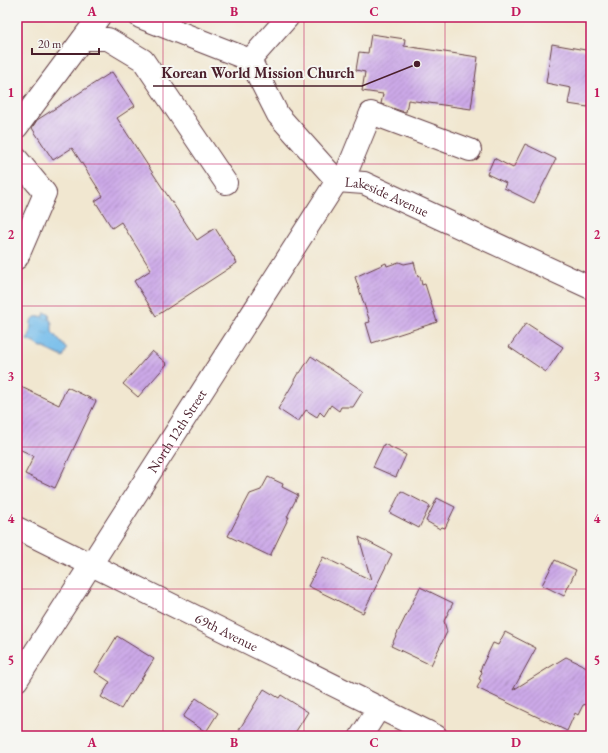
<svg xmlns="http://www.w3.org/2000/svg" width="608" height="753" viewBox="0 0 608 753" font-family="'EB Garamond',serif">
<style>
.water{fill:url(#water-ripples);stroke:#5e6d8a}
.building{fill:url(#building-hatch)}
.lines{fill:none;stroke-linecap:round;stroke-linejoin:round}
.minor-casing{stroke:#633d44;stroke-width:24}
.minor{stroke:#fff;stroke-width:22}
.grid{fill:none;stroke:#c2185b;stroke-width:1;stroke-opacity:0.55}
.labels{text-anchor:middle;stroke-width:4;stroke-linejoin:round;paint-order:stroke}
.street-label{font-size:14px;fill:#4a1f2b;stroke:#f6f6f2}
.leader{fill:none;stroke:#4a1f2b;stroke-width:1.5}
.callout-dot{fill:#4a1f2b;stroke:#f6f6f2;stroke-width:1.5}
.callout-label{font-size:15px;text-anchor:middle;font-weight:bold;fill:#4a1f2b;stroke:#f6f6f2;stroke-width:4;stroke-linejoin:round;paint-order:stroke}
.neatline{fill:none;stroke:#c2185b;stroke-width:1.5}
.grid-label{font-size:13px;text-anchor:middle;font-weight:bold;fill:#c2185b}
</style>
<defs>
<pattern id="water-ripples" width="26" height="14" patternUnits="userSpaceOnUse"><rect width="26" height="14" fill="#72bbea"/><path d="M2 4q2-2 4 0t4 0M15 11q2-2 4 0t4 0" fill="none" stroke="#64a0c9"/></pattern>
<pattern id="building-hatch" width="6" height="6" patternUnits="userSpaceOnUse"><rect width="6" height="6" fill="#cca9e8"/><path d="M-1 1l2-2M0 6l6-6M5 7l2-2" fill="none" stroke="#a889bc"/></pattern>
</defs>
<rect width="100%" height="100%" fill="#f6f6f2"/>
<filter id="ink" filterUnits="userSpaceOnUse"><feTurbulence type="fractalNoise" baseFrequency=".025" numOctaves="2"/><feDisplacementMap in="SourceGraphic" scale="8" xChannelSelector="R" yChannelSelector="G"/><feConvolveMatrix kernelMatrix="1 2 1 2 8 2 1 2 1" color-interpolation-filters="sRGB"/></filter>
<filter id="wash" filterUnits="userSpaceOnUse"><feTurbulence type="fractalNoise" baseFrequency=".012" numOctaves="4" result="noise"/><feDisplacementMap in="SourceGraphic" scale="16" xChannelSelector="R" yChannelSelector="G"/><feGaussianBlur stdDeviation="0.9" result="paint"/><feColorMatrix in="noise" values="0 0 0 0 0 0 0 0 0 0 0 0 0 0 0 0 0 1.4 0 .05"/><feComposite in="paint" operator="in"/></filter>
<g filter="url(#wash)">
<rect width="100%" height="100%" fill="#f1e7d0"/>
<path class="water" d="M45 312 50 315 49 318 52 323V332L67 349 63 357 27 340 30 334 31 321 35 317 44 316Z"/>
<g id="blocks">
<path class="building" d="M371 34 405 39 404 46 478 57 471 109 408 100 406 112 401 111 381 104 383 94 362 91 365 72 356 70 359 52 368 53Z
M552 44 591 51V92L588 107 568 104 571 88 546 83Z
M112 72 135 106 117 118 154 175 197 240 215 228 237 263 156 316 134 281 151 270 121 222 112 228 95 201 103 196 72 148 53 160 32 128 37 120Z
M525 144 556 159 534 203 504 188 506 183 487 174 494 158 513 168Z
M399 262 404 264 414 262 418 277 420 276 422 285 425 284 437 322 372 343 366 323 370 322 355 277 386 263 387 266Z
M526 323 563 347 546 372 509 347Z
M152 351 167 364 138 397 123 384Z
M311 356 363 391 353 407H341L339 411 331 405 324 416 320 412 317 417 306 410 298 422 278 409 294 382V380L298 373H300Z
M17 385 59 405 67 387 96 401 55 488 25 474 34 456 17 448Z
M384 444 406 455 396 477 373 467Z
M268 477 283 484 282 487 298 495 287 517H289L270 556 228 536 250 494 261 490Z
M401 491 430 506 419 528 390 513Z
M437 498 455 507 445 528 442 527 440 529 426 521Z
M359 537 392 554 363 613 308 586 323 557 371 580Z
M555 560 576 570 564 596 542 585Z
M420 587 453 603 444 621 447 632 431 665 391 646Z
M505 632 536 648 513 690 566 657 591 669V683L587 690 591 703 583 705 578 715 575 713 567 731 477 688 481 680 479 679 482 672 480 670 493 643 498 645Z
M117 636 154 659 131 695 130 694 121 709 101 697 110 682 95 672Z
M264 689 279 698 281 695 308 712 293 736H248L239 730Z
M196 698 218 713 206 732 183 717Z"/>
</g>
</g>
<g filter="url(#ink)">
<use href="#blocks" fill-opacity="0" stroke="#633d44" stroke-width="1"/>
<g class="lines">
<g class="minor-casing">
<g id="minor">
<path id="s1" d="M140 17 250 60 278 115 337 181 364 183 591 288"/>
<path d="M83 39H108L143 60 226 183"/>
<path d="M250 60 288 17"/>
<path d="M17 127 99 17"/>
<path d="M17 159 45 193 17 258"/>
<path d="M343 181 371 113 470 150"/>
<path id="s2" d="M17 528 436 736"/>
<path id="s3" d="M17 680 337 181"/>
<path d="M361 736 379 708"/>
</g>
</g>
<use href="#minor" class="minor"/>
</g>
</g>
<path class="grid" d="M163 17V736M304 17V736M445 17V736M17 164H591M17 306H591M17 447H591M17 589H591"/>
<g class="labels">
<g class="street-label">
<text dy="5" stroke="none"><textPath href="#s1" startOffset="321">Lakeside Avenue</textPath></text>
<text dy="5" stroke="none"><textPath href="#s3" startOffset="296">North 12th Street</textPath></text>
<text dy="5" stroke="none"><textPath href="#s2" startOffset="234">69th Avenue</textPath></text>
</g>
</g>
<path class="leader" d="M417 64L362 86H153"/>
<circle class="callout-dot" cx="417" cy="64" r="4"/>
<g class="callout-label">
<text x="258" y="78">Korean World Mission Church</text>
</g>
<rect width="608" height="753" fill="none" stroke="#f6f6f2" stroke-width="44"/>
<path d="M32 48v6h67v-6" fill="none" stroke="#4a1f2b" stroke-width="2"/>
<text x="38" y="48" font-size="12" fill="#4a1f2b" stroke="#f6f6f2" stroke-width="3" paint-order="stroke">20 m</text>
<rect x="22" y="22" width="564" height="709" class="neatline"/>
<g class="grid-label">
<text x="92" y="16">A</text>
<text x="234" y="16">B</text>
<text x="374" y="16">C</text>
<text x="516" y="16">D</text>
<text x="11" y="97">1</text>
<text x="597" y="97">1</text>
<text x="11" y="239">2</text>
<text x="597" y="239">2</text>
<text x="11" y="381">3</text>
<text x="597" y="381">3</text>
<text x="11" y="523">4</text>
<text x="597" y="523">4</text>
<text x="11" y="665">5</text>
<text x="597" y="665">5</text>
<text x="92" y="747">A</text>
<text x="234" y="747">B</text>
<text x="374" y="747">C</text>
<text x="516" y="747">D</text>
</g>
</svg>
